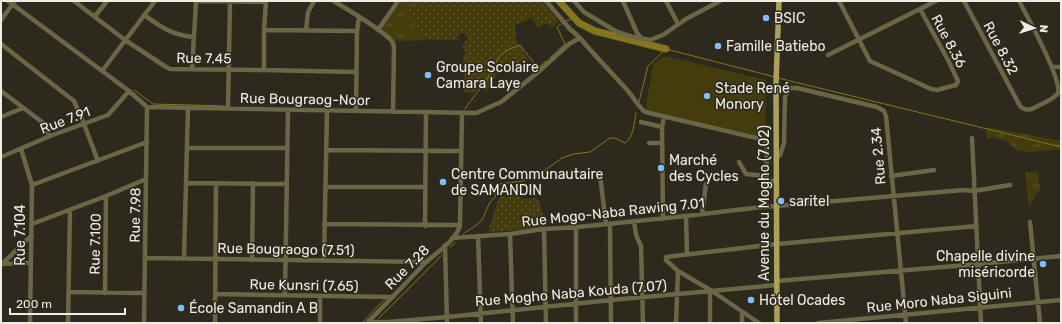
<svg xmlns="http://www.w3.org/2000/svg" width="1062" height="324" viewBox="0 0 1062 324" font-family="Rubik,sans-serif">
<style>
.grass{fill:url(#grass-tufts)}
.park{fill:#443c0d}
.garden{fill:url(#garden-dots)}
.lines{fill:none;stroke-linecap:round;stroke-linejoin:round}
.stream{stroke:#85761e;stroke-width:1}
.river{stroke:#85761e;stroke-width:7}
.minor{stroke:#6b6646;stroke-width:4.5}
.major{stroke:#ada05d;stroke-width:5.5}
.poi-dot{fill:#80bdfa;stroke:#2d2a1d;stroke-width:1.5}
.labels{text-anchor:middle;stroke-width:3;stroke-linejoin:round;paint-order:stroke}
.poi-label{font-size:14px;fill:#eeede4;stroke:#2d2a1d;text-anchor:start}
.street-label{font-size:14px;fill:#eeede4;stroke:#2d2a1d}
</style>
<defs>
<pattern id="grass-tufts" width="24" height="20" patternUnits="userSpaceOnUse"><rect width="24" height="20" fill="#443c0d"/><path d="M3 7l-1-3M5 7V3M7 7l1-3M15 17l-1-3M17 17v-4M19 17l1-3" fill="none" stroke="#5f5830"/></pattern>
<pattern id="garden-dots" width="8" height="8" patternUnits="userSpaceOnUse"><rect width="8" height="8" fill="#443c0d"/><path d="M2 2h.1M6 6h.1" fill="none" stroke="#5f5830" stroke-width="1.8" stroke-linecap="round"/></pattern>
</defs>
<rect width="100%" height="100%" fill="#2d2a1d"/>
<path class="grass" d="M401 1H418L417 9H410L418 34 427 40 396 41 381 30Z
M987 127 1061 141V149L1030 152 1016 150 1005 140H999L994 137 987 139 986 134Z
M1038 171 1040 190 1036 194 1029 207 1025 172Z"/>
<path class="park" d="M665 56 766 80 765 138 645 112 653 64Z"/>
<path class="garden" d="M418 1H542L556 18 558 23 552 27 548 23 538 27 531 17 524 22 515 24 516 39 529 61C502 66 500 67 487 91L480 87 474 93 464 92 463 57 466 52 462 46 468 38 465 33 459 34 458 40C428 40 413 44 409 9H417Z
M516 193 522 199 535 198 539 201 544 218 541 228 488 232 499 198 504 195Z"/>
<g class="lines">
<path class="stream" d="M566 21 574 18
M551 57 565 44 557 27 561 24
M778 78 1061 147
M134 90 153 104 225 106
M639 102 648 66 666 49 775 77
M465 109C472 99 479 90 486 81 499 61 493 54 520 45L538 68 546 61
M463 234C470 229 479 225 483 218 487 210 488 202 496 196L494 191 495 187 499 184 523 181 541 173 562 158 574 154 590 152 610 138H615L625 143C634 137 634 122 636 113
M450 247 455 243
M379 318 442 255
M362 323 385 299"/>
<path class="river" d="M559 1 579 23 595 31 666 49"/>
<path class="minor" d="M8 1 129 91 147 107
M74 1 125 40 166 67 170 69 264 70 356 72
M195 1 265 2
M334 1C351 12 375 25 390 39 393 41 393 44 394 47L393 112
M546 1 569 28 580 38
M574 1 584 12 617 32 633 37 650 40 663 35 686 19 720 1
M623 1 637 33 642 39
M666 1 678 24
M839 1 870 61 931 89 937 90 956 85 958 81 948 60 920 9
M964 1 1020 106C1024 110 1027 110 1032 109 1039 105 1055 99 1058 93 1062 79 1027 16 1019 1
M144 15C163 28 170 34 193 37
M95 16 107 1
M1 20 15 1
M264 30 357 31
M306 30 308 12 314 1
M378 30 398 1
M1 44 74 101 84 124 98 161
M828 55 936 1
M1054 67H1061
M192 69 196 2
M264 70V30L266 1
M102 71 155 1
M1 91 42 122 50 136
M147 107 476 113 501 102 537 73 569 44 580 38C595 56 612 73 628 91 634 98 638 106 645 112L765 140 767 145 766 181H776
M228 108 230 2
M356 111 357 31 359 18
M1 117 23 108
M641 122 662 127
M972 138 981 323
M649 143H662
M187 148H287
M21 149 32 185 30 323
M326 150 461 151
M1 157 50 136 108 115 129 91
M776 159 780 155 784 143 785 97 790 88H797L877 107 884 111 886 116 906 323
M739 162 746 174 766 176
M600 175 606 224
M891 176 934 170
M186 183 287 184
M32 185 147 142
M325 187H425
M766 207V181
M702 214 706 184
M686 216 687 254
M663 219 662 127 664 117
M634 221 636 235 641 246 643 323
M1030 222 1040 323
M32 224 106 196 146 179
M324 224 460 225
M610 224 611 323
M425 226 426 112
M576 228V323
M544 229 546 323
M510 234 513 323
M478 236 481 323
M452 238 510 234 544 229 578 227 686 216 753 208 964 190 974 191 1010 185
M445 245 447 323
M145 258 427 262
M184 258 188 107
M252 260 253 183
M324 260 327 110
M1 264 31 263
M2 264 32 235
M777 281 979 264 1061 256
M710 291V323
M69 292 145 293
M105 293 106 196
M215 294 393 297
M285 295 288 110
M320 296V323
M742 312V323
M368 322H389L447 317 611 300 777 285
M68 323 70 210
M144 323 147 107
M215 323 216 183
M367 323C387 303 406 283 425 263 436 253 457 240 460 225L462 113
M676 323 678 271
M759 323 712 291 678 271 666 260V257L777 244 977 226
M818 323 1061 300"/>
<path class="major" d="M777 323 776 83 779 1"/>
</g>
<g class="poi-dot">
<circle cx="766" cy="18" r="4"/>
<circle cx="718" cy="46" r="4"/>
<circle cx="428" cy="75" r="4"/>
<circle cx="707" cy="96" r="4"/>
<circle cx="661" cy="168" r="4"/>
<circle cx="443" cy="182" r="4"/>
<circle cx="781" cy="201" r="4"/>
<circle cx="1043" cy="264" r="4"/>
<circle cx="751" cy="300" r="4"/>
<circle cx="181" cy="308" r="4"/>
</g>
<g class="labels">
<g class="poi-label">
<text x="774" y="23">BSIC</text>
<text x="726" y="51">Famille Batiebo</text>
<text x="436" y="72">Groupe Scolaire<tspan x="436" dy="16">Camara Laye</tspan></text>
<text x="715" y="93">Stade René<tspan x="715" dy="16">Monory</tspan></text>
<text x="669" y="165">Marché<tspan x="669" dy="16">des Cycles</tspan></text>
<text x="451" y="179">Centre Communautaire<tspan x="451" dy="16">de SAMANDIN</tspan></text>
<text x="789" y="206">saritel</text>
<text x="1035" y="261" text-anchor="end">Chapelle divine<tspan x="1035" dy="16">miséricorde</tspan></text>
<text x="759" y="305">Hôtel Ocades</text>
<text x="189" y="313">École Samandin A B</text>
</g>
<g class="street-label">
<text transform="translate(949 41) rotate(62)" y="5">Rue 8.36</text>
<text transform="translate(1001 48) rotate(62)" y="5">Rue 8.32</text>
<text transform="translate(204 58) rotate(1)" y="5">Rue 7.45</text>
<text transform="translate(305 99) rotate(1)" y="5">Rue Bougraog-Noor</text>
<text transform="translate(65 120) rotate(-21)" y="5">Rue 7.91</text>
<text transform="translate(878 156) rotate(-95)" y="5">Rue 2.34</text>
<text transform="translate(764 203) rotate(-90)" y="5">Avenue du Mogho (7.02)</text>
<text transform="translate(613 212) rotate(-6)" y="5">Rue Mogo-Naba Rawing 7.01</text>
<text transform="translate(135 215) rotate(-89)" y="5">Rue 7.98</text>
<text transform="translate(20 235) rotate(-90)" y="5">Rue 7.104</text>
<text transform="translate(95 244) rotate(-89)" y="5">Rue 7.100</text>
<text transform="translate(286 249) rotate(1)" y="5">Rue Bougraogo (7.51)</text>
<text transform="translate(407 267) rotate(-45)" y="5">Rue 7.28</text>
<text transform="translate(304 285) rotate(1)" y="5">Rue Kunsri (7.65)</text>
<text transform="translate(571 293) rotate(-5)" y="5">Rue Mogho Naba Kouda (7.07)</text>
<text transform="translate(939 300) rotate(-6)" y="5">Rue Moro Naba Siguini</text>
</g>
</g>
<rect width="1062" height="324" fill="none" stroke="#eeede4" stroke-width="4"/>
<g transform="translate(1034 28) rotate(94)" stroke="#2d2a1d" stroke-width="3" paint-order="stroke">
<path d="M0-3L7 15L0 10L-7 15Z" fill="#eeede4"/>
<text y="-6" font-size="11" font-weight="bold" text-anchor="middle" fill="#eeede4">N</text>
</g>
<path d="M10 308v6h115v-6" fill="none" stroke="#eeede4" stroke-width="2"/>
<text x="16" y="308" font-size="12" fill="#eeede4" stroke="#2d2a1d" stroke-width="3" paint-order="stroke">200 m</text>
</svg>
